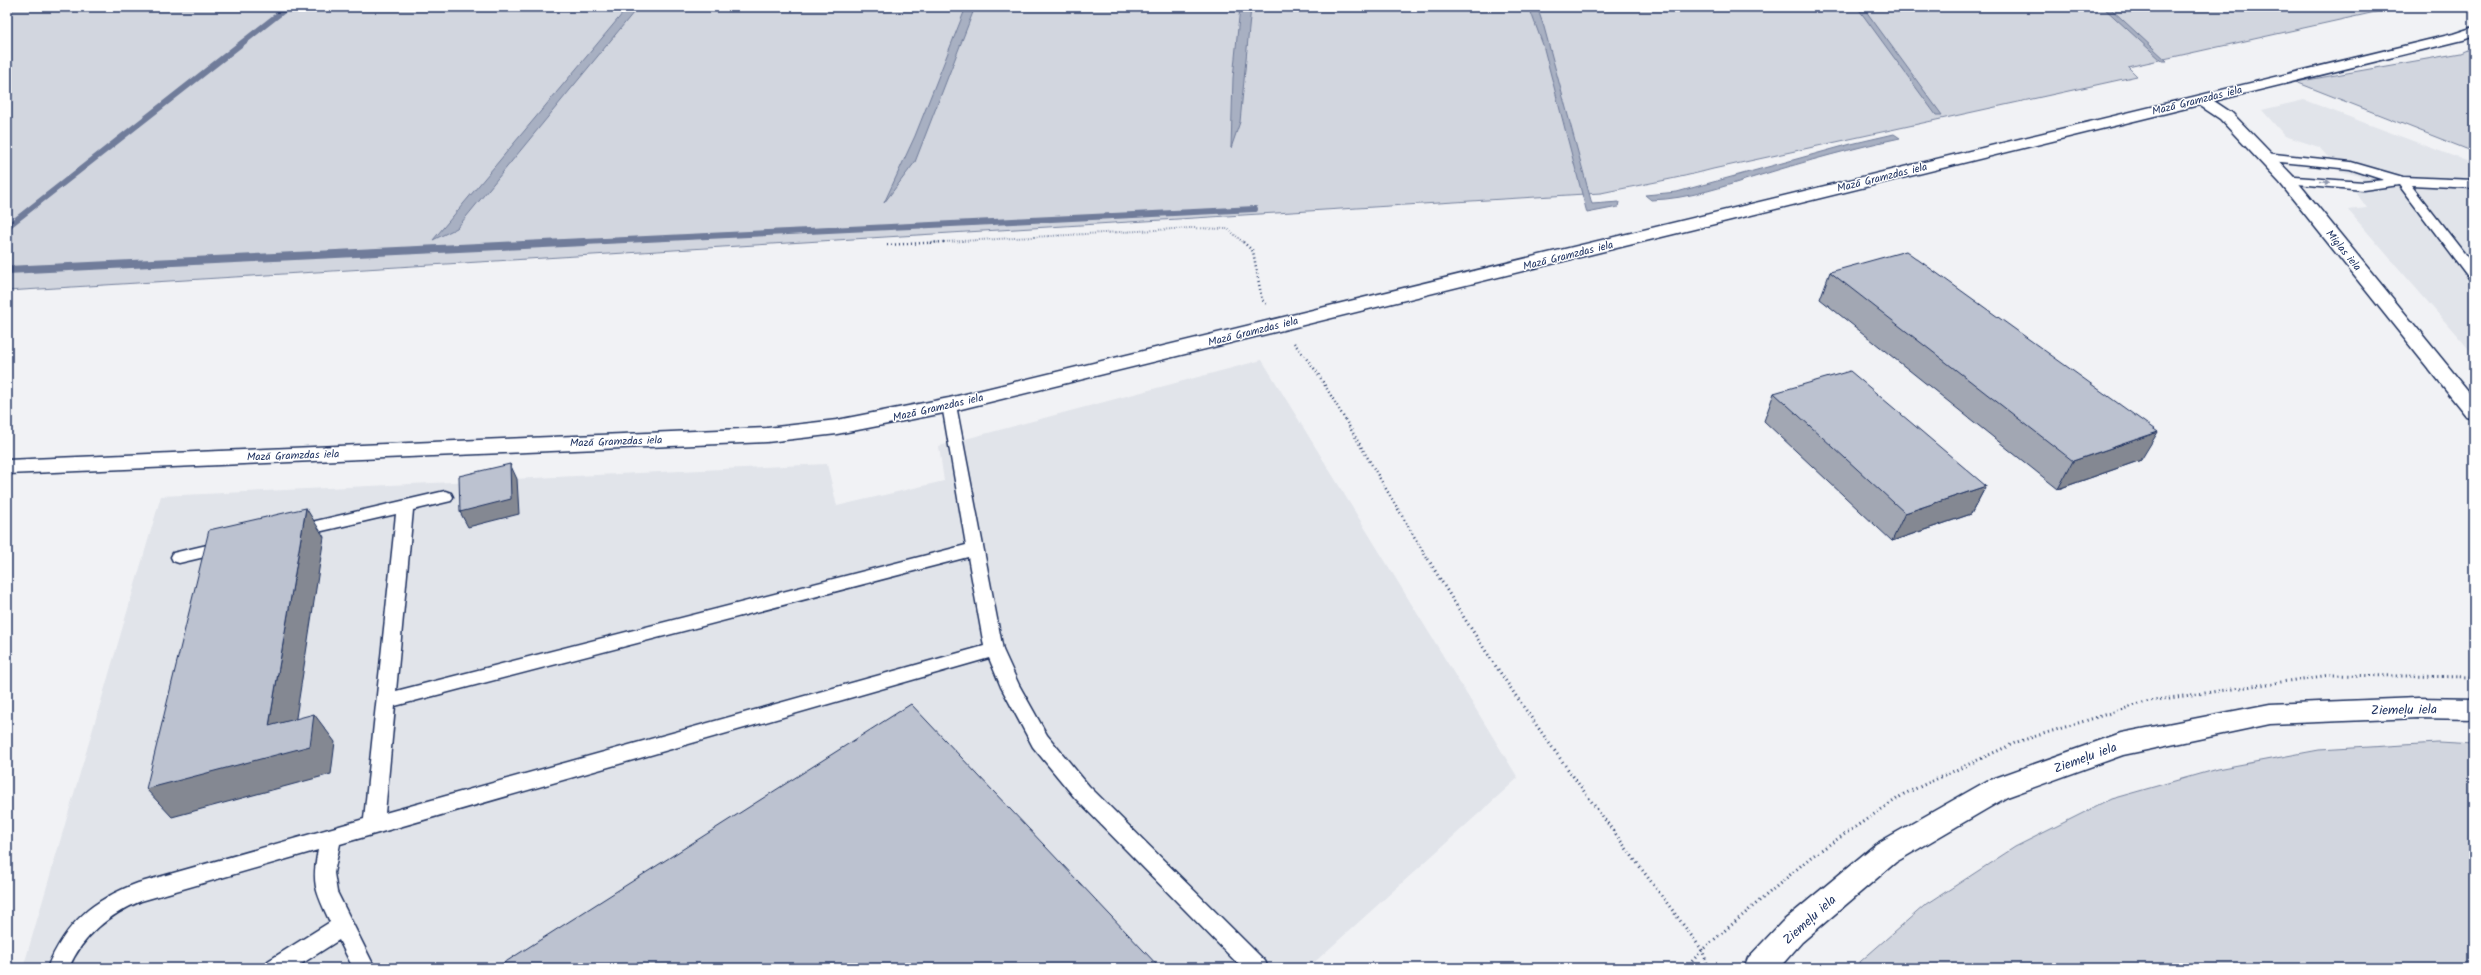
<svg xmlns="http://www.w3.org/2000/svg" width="2481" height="975" viewBox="0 0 2481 975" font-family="Kalam,sans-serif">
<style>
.built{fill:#e1e4ea}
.green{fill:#d2d6df;stroke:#76829e}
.water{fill:#a8b0c2;stroke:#707c9a}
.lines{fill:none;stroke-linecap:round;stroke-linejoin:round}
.stream-far1{stroke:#707c9a;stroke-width:6}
.stream{stroke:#707c9a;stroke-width:8}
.lane-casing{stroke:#1b2f5e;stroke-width:3}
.street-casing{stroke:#1b2f5e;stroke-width:3}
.secondary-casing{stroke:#1b2f5e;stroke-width:3}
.path-far2{stroke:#1b2f5e;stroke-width:2;stroke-dasharray:0.5 2;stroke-linecap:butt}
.path-far1{stroke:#1b2f5e;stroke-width:2.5;stroke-dasharray:1 3;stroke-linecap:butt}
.path{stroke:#1b2f5e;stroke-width:3;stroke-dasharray:1 3.5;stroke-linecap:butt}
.lane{fill:#fff;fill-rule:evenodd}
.street{fill:#fff;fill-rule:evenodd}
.secondary{fill:#fff;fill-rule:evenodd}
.wall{fill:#a2a7b3;stroke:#1b2f5e}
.shaded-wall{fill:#848892;stroke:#1b2f5e}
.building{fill:#bcc2d0;stroke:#1b2f5e}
.oneway{fill:#8d97ae}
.labels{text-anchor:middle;stroke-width:3;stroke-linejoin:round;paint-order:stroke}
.street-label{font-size:11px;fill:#1b2f5e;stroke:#fff}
.near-street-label{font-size:13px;fill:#1b2f5e;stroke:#fff}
</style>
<rect width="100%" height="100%" fill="#f1f2f5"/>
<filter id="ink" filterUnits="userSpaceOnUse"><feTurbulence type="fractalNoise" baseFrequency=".025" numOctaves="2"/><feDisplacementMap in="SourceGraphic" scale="8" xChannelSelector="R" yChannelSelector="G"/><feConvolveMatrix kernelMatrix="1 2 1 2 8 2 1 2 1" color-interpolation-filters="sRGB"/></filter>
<g filter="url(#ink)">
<path class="built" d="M2304 100 2474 164V355L2348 210 2367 208 2350 184 2365 183 2360 176 2340 171 2319 147 2285 136 2262 110Z
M1262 360 1518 778 1308 968H23L161 496 827 464 837 506 944 481 939 446Z"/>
<path class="green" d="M7 7H2398L2128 67 2137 76 1713 169C1676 179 1639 185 1601 193L7 291Z
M2474 47V152L2296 82 2461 53Z
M2438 743 2474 745V968H1853L1924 906 2015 847 2111 799 2217 769 2319 750Z"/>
<path class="water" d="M628 7H638L457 228 433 240Z
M966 7H975L915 162 884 203 915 136Z
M1240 7H1251L1240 122 1231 148 1233 78Z
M1529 7H1537L1544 27 1592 204 1619 202 1618 207 1587 213 1543 45Z
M1857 7H1863L1942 115H1936Z
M2103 7H2109L2167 61H2162Z
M1894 134 1900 138C1853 148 1807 161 1761 175 1725 186 1689 199 1651 200L1645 195 1677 192 1851 144Z"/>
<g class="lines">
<path class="stream-far1" d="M7 227 288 7
M564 243 1255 209"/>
<path class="stream" d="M7 270 584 242"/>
<g class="lane-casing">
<path id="lane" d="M2265 153 2351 162 2403 177 2474 180V188L2411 185 2474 266V279L2469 278 2399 185 2363 190 2286 183 2282 182 2280 179 2282 176 2363 182 2384 180 2350 169 2261 160 2259 157Z
M949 400 956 405 1003 650 1019 685 1047 735 1089 786 1265 961 1268 968H1242L1075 798 1033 747 1001 687 989 658 340 844 334 873 337 892 375 968H353L339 940 295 968H265L268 961 330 922C316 892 311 884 318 850L141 901C110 914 82 936 69 968H47C66 923 92 900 138 883L364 819 396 514 296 537 290 535 288 531 290 527 445 491 451 493 453 497 451 501 413 510 396 691 966 545 942 405ZM968 557 984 646 385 813 395 706Z
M224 541 230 543 232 547 230 551 179 563 173 561 171 557 173 553Z"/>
</g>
<g class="street-casing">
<path id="street" d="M2474 27V36L2463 40 2214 101 2232 113 2292 175 2474 398V419L2467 417 2280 183 2220 119 2199 105 949 412 837 434 767 442 7 474V460L767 428 837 420 949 398 2453 34Z"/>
</g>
<g class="secondary-casing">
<path id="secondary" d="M2418 698 2474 699V719L2418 718 2270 724 2123 755 2007 797 1896 862 1802 942 1779 968H1744L1748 958 1782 922 1876 844 1987 781 2121 733 2270 704Z"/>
</g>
<path class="path-far2" d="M927 243 1191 228 1228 229 1244 243"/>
<path class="path-far1" d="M1243 242 1253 251 1262 300 1267 304
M887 245 944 242
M1294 343 1317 372 1428 560"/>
<path class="path" d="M1428 559C1509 696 1607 822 1702 950L1709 968
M1686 968 1702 950 1811 857 1904 794 2017 742 2149 701 2330 675 2474 677"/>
<use href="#lane" class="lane"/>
<use href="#street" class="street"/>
<use href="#secondary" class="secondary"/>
</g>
<path class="wall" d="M1830 272 2141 460 2058 489 1820 299Z
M1774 393 1986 486 1971 514 1892 541 1764 421Z"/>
<path class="shaded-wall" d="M2158 432 2141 460 2058 489 2073 461Z
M510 464 517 479 519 514 468 527 460 512Z
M1986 486 1971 514 1892 541 1905 513Z
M306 508 324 537 291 750 314 714 335 742 331 774 172 817 146 789 269 726Z"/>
<path class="building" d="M1906 251 2158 432 2073 461 1830 272Z
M1850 371 1986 486 1905 513 1774 393Z
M510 464 511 499 460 512 459 476Z
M306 508 269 726 314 714 310 746 146 789 209 530Z
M911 704 1160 968H496Z"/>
<defs><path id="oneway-solid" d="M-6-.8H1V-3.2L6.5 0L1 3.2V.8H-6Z"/></defs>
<use class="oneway" href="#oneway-solid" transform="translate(2325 182) rotate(5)"/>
</g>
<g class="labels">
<g class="street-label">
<text transform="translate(2197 100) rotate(-14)" y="4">Mazā Gramzdas iela</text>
<text transform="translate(1882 177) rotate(-14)" y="4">Mazā Gramzdas iela</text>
<text transform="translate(2344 250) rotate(51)" y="4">Miglas iela</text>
<text transform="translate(1568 255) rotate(-14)" y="4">Mazā Gramzdas iela</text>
<text transform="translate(1253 331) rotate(-14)" y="4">Mazā Gramzdas iela</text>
<text transform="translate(938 407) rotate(-13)" y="4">Mazā Gramzdas iela</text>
<text transform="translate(616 441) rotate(-2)" y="4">Mazā Gramzdas iela</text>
<text transform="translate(293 455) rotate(-2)" y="4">Mazā Gramzdas iela</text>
</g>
<g class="near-street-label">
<text transform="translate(2404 709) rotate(-1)" y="5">Ziemeļu iela</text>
<text transform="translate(2085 757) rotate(-20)" y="5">Ziemeļu iela</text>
<text transform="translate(1809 919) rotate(-42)" y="5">Ziemeļu iela</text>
</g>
</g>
<rect width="2481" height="975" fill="none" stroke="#fff" stroke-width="24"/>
<rect x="12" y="12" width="2457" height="951" fill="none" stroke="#1b2f5e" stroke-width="1.5" filter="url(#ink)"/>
</svg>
